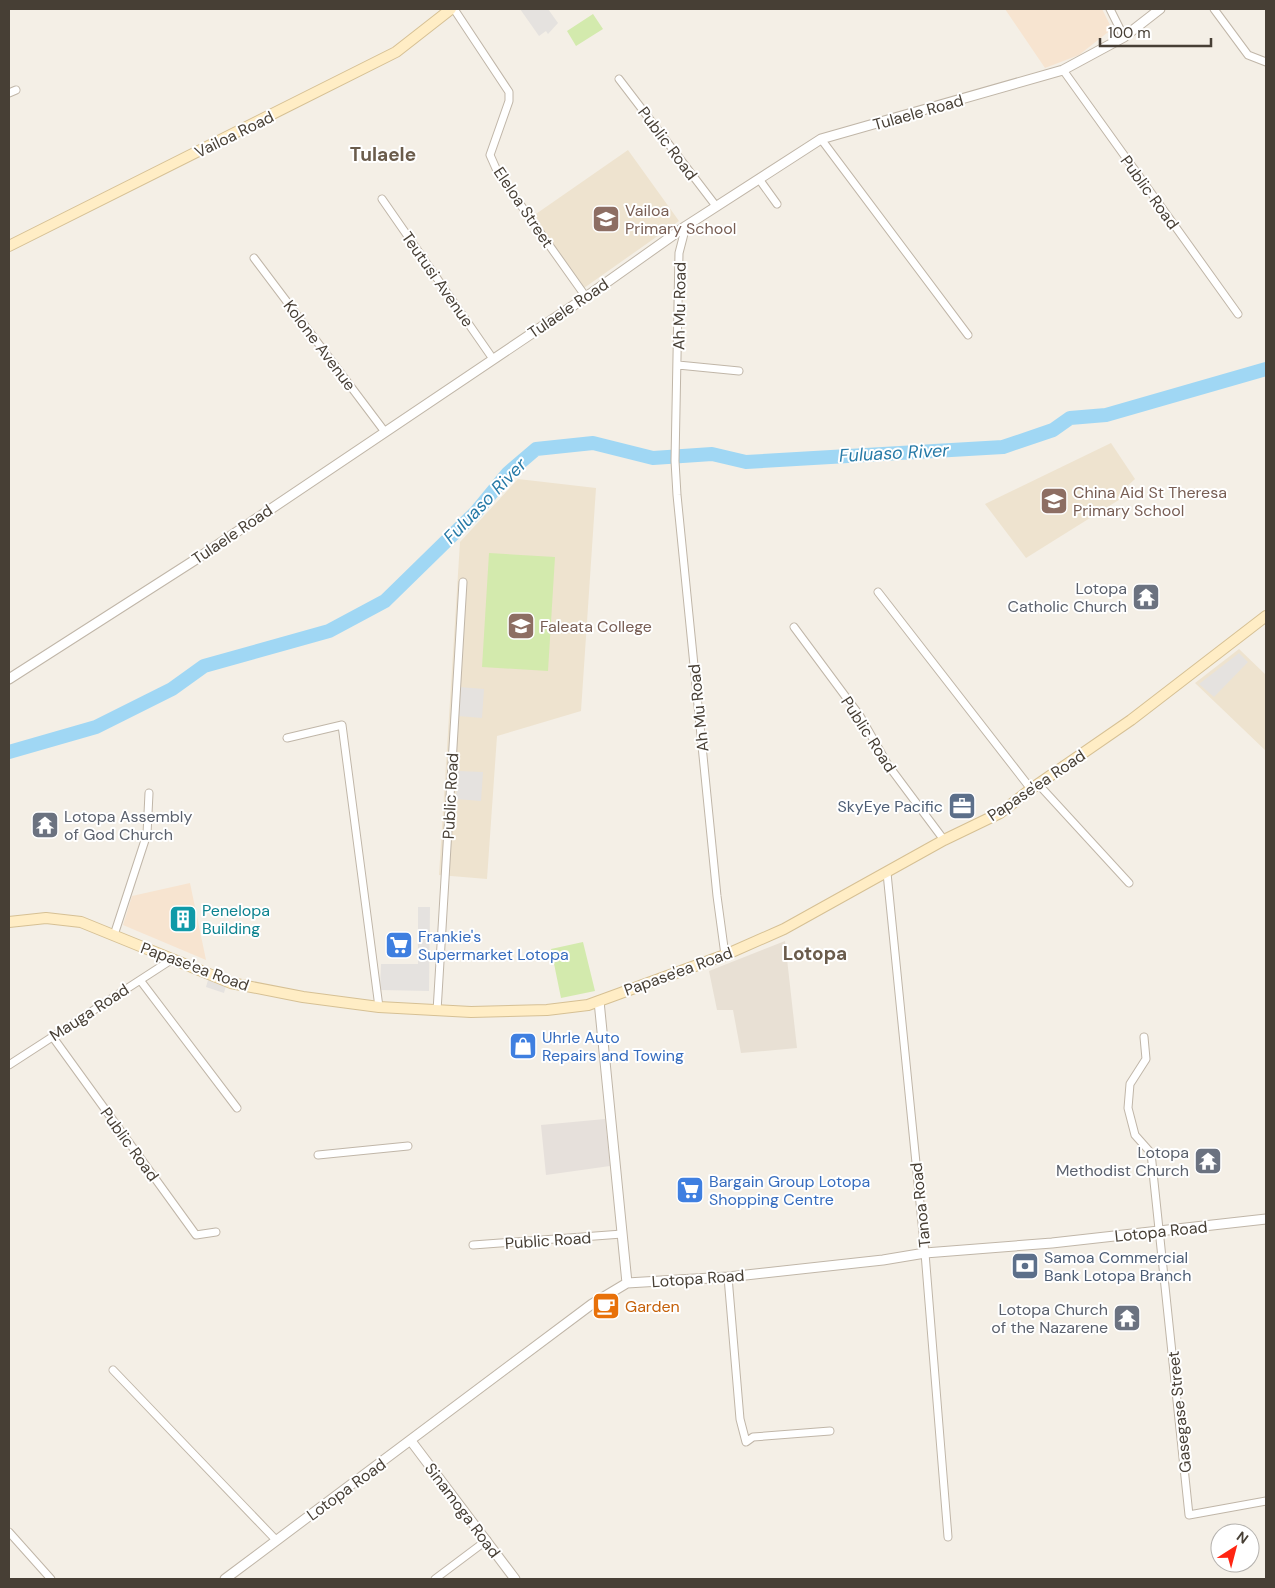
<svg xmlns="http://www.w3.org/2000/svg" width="1275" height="1588" viewBox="0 0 1275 1588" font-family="'DM Sans',sans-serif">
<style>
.residential{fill:#e8e0d4}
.commercial{fill:#f7e4d0}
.industrial{fill:#e6e0db}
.education{fill:#eee3cf}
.green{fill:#d3eaad}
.parking{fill:#e5e2df}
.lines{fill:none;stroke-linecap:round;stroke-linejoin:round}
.river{stroke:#a0d7f4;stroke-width:14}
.minor-casing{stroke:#c0b6a8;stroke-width:9}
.tertiary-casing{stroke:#c0b6a8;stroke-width:11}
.secondary-casing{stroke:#d6c094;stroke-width:12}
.minor{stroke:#fff;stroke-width:7}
.tertiary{stroke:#fff;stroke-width:9}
.secondary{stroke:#ffedc5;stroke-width:10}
.labels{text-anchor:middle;stroke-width:4;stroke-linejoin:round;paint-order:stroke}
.street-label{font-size:16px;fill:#473f35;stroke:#fff}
.education-label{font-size:16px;fill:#785e54;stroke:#fff;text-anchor:start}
.worship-label{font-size:16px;fill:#5b616d;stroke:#fff;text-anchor:end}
.service-label{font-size:16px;fill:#4e5e75;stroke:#fff;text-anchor:end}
.culture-label{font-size:16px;fill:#0d838f;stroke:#fff;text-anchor:start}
.shop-label{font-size:16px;fill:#366cbe;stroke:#fff;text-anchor:start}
.food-label{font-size:16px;fill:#c56008;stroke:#fff;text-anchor:start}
.water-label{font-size:18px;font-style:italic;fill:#277aa7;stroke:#fff}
.quarter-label{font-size:19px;font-weight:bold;fill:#6a5c4c;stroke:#fff}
</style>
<rect width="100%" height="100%" fill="#f4efe6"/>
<path class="residential" d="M785 941 797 1048 741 1053 733 1010H717L709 971Z"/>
<path class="commercial" d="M1005 9H1102L1112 29 1079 55 1045 68Z
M190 883 206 960 123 925 132 896Z"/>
<path class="industrial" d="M605 1119 610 1166 546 1175 541 1125Z"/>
<path class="education" d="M628 150 679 221 584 288 533 216Z
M1111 443 1135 479 1120 493 1122 498 1026 558 985 504Z
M518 479 596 488 581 711 497 736 487 879 439 875 460 542Z
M1239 649 1266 675V751L1195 683Z"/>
<path class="green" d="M593 14 603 29 576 46 567 31Z
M489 553 555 557 548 671 482 667Z
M583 942 595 991 561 998 551 949Z"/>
<path class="parking" d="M520 9H548L558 23 548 34 546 31 539 36Z
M1239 653 1248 662 1214 697 1199 684Z
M459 687 484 689 482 718 458 716Z
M458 771 483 772 481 801 456 799Z
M418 907H430L429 991 380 990 381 964H418Z
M208 980 226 986 224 993 206 987Z"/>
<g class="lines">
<path class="river" d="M9 752 96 727 172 689 204 666 329 631 385 601 476 512 508 473 536 449 593 443 653 458 712 454 746 462 1003 447 1053 430 1070 418 1106 415 1266 369"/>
<g class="minor-casing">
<path id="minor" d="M454 9 509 92V101L490 155 498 173 586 297
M1110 9 1124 37
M1214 9 1248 55 1266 62
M1063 70 1238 314
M619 79 716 206
M9 93 16 90
M821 139 968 335
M759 179 777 204
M382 199 493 359
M686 226 679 253 675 461 677 495 717 896 725 955
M254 258 385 432
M678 365 739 371
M878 592 1031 789
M794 627 860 716 888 765 944 840
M287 738 342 725 379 1007
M1039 785 1129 883
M887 873 925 1253 948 1537
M114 935 147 834 149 793
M140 980 237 1108
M437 1011 463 582
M52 1036 196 1235 216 1232
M1144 1037 1146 1059 1130 1084 1128 1108 1135 1135 1151 1153 1189 1515 1266 1501
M9 1065 171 960
M318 1155 408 1146
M473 1245 622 1234
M728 1277 740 1419 746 1442 753 1437 830 1431
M113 1370 276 1540
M9 1532 51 1579
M435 1579 487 1540"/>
</g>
<g class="tertiary-casing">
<path id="tertiary" d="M9 679 198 558 586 297 686 226 821 139 1063 70 1124 37 1160 9
M599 1001 627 1283
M411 1441 515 1579
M225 1579 592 1304 627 1283 728 1277 883 1260 925 1253 1052 1243 1266 1219"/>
</g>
<g class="secondary-casing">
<path id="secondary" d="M9 246 396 52 451 9
M9 922 46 918 81 922 231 983 303 997 379 1007 471 1012 547 1010 588 1005 725 955 784 929 944 840 1000 813 1031 789 1131 720 1266 616"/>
</g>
<use href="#minor" class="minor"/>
<use href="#tertiary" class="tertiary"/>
<use href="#secondary" class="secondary"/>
</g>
<defs>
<g id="school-square" transform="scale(1.4375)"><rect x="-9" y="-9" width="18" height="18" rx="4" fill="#8d6e63" stroke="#fff"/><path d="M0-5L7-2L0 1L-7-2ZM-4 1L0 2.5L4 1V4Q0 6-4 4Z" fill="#fff"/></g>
<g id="temple-square" transform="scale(1.4375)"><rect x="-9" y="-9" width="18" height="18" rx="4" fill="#6b7280" stroke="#fff"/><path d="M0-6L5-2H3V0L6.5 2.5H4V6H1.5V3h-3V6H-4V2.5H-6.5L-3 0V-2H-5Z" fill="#fff"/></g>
<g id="office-square" transform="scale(1.4375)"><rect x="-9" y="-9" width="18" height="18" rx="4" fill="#5c6f8a" stroke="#fff"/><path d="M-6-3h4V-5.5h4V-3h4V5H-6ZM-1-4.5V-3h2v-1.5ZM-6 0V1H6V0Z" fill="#fff"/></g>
<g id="building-square" transform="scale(1.4375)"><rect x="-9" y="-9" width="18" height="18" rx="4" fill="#0f9aa8" stroke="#fff"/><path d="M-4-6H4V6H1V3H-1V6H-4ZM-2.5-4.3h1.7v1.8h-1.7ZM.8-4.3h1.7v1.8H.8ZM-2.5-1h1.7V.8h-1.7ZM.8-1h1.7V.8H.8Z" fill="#fff"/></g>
<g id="supermarket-square" transform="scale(1.4375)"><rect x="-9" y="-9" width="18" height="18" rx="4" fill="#3f7fe0" stroke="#fff"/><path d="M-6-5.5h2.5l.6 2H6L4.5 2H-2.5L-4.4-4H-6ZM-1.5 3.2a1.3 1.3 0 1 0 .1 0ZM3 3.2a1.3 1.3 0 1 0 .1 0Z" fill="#fff"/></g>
<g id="shop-square" transform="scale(1.4375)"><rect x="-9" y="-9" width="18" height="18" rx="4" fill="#3f7fe0" stroke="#fff"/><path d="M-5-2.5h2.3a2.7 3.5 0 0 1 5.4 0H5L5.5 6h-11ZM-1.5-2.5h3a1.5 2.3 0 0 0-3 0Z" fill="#fff"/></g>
<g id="bank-square" transform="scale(1.4375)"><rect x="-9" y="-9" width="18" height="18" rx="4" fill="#5c6f8a" stroke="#fff"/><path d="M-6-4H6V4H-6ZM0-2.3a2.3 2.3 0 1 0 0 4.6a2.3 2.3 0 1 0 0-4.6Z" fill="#fff"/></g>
<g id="cafe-square" transform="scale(1.4375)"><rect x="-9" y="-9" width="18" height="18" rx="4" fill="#e8710a" stroke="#fff"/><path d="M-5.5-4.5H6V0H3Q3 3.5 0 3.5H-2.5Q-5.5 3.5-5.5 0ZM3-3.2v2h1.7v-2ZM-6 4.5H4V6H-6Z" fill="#fff"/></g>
</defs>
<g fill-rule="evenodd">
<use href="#school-square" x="606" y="219"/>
<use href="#school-square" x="1054" y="501"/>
<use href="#temple-square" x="1146" y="597"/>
<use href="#school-square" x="521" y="626"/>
<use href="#office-square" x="962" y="806"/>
<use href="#temple-square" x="45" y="825"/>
<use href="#building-square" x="183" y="919"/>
<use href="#supermarket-square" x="399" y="945"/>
<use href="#shop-square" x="523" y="1046"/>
<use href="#temple-square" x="1208" y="1161"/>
<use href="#supermarket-square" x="690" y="1190"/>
<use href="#bank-square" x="1025" y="1266"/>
<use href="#cafe-square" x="606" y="1306"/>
<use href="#temple-square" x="1127" y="1318"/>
</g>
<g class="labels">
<g class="street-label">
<text transform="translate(918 112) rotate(-16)" y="6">Tulaele Road</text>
<text transform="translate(234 134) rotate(-26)" y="6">Vailoa Road</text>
<text transform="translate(668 143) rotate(53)" y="6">Public Road</text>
<text transform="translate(1150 192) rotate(54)" y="6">Public Road</text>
<text transform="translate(524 207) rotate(56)" y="6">Eleloa Street</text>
<text transform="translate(438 279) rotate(55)" y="6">Teutusi Avenue</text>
<text transform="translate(679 306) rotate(-89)" y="6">Ah Mu Road</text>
<text transform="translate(568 308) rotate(-34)" y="6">Tulaele Road</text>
<text transform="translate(320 345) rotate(53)" y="6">Kolone Avenue</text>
<text transform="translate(232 534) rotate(-34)" y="6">Tulaele Road</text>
<text transform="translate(698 708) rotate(-96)" y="6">Ah Mu Road</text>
<text transform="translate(869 734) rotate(57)" y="6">Public Road</text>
<text transform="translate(1036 785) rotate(-34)" y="6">Papase'ea Road</text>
<text transform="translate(450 796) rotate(-87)" y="6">Public Road</text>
<text transform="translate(195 966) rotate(20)" y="6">Papase'ea Road</text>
<text transform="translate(678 971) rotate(-20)" y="6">Papase'ea Road</text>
<text transform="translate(89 1012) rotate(-33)" y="6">Mauga Road</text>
<text transform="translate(130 1144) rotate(54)" y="6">Public Road</text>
<text transform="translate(920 1205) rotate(-96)" y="6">Tanoa Road</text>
<text transform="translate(1161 1231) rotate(-6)" y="6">Lotopa Road</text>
<text transform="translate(548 1240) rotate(-4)" y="6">Public Road</text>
<text transform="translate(698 1278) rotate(-4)" y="6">Lotopa Road</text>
<text transform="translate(1179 1412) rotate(-96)" y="6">Gasegase Street</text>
<text transform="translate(346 1489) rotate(-36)" y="6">Lotopa Road</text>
<text transform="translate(463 1510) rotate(53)" y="6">Sinamoga Road</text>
</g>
<g class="education-label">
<text x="625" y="216">Vailoa<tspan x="625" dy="18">Primary School</tspan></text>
<text x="1073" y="498">China Aid St Theresa<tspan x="1073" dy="18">Primary School</tspan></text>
<text x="540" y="632">Faleata College</text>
</g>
<g class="worship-label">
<text x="1127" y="594">Lotopa<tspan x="1127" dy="18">Catholic Church</tspan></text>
<text x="64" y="822" text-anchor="start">Lotopa Assembly<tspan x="64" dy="18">of God Church</tspan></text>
<text x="1189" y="1158">Lotopa<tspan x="1189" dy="18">Methodist Church</tspan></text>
<text x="1108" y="1315">Lotopa Church<tspan x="1108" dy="18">of the Nazarene</tspan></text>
</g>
<g class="service-label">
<text x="943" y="812">SkyEye Pacific</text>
<text x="1044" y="1263" text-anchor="start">Samoa Commercial<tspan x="1044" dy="18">Bank Lotopa Branch</tspan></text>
</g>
<g class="culture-label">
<text x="202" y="916">Penelopa<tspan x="202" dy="18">Building</tspan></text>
</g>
<g class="shop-label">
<text x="418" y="942">Frankie's<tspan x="418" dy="18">Supermarket Lotopa</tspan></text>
<text x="542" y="1043">Uhrle Auto<tspan x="542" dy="18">Repairs and Towing</tspan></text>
<text x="709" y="1187">Bargain Group Lotopa<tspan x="709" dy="18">Shopping Centre</tspan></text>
</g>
<g class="food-label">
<text x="625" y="1312">Garden</text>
</g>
<g class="water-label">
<text transform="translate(894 453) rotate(-3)" y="6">Fuluaso River</text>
<text transform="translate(485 501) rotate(-46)" y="6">Fuluaso River</text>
</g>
<g class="quarter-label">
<text x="383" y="161">Tulaele</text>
<text x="815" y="960">Lotopa</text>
</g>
</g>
<rect width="1275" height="1588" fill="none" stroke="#473f35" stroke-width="20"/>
<g transform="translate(1235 1548) rotate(36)"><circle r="24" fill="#ffffff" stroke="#b5b2ae"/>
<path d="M0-4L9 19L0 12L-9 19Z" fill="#ff2512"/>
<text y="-8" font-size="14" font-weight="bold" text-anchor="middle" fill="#473f35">N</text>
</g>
<path d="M1100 38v8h111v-8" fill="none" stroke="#473f35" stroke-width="2.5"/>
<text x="1108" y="38" font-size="15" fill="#473f35" stroke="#ffffff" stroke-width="4" paint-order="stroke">100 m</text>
</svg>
